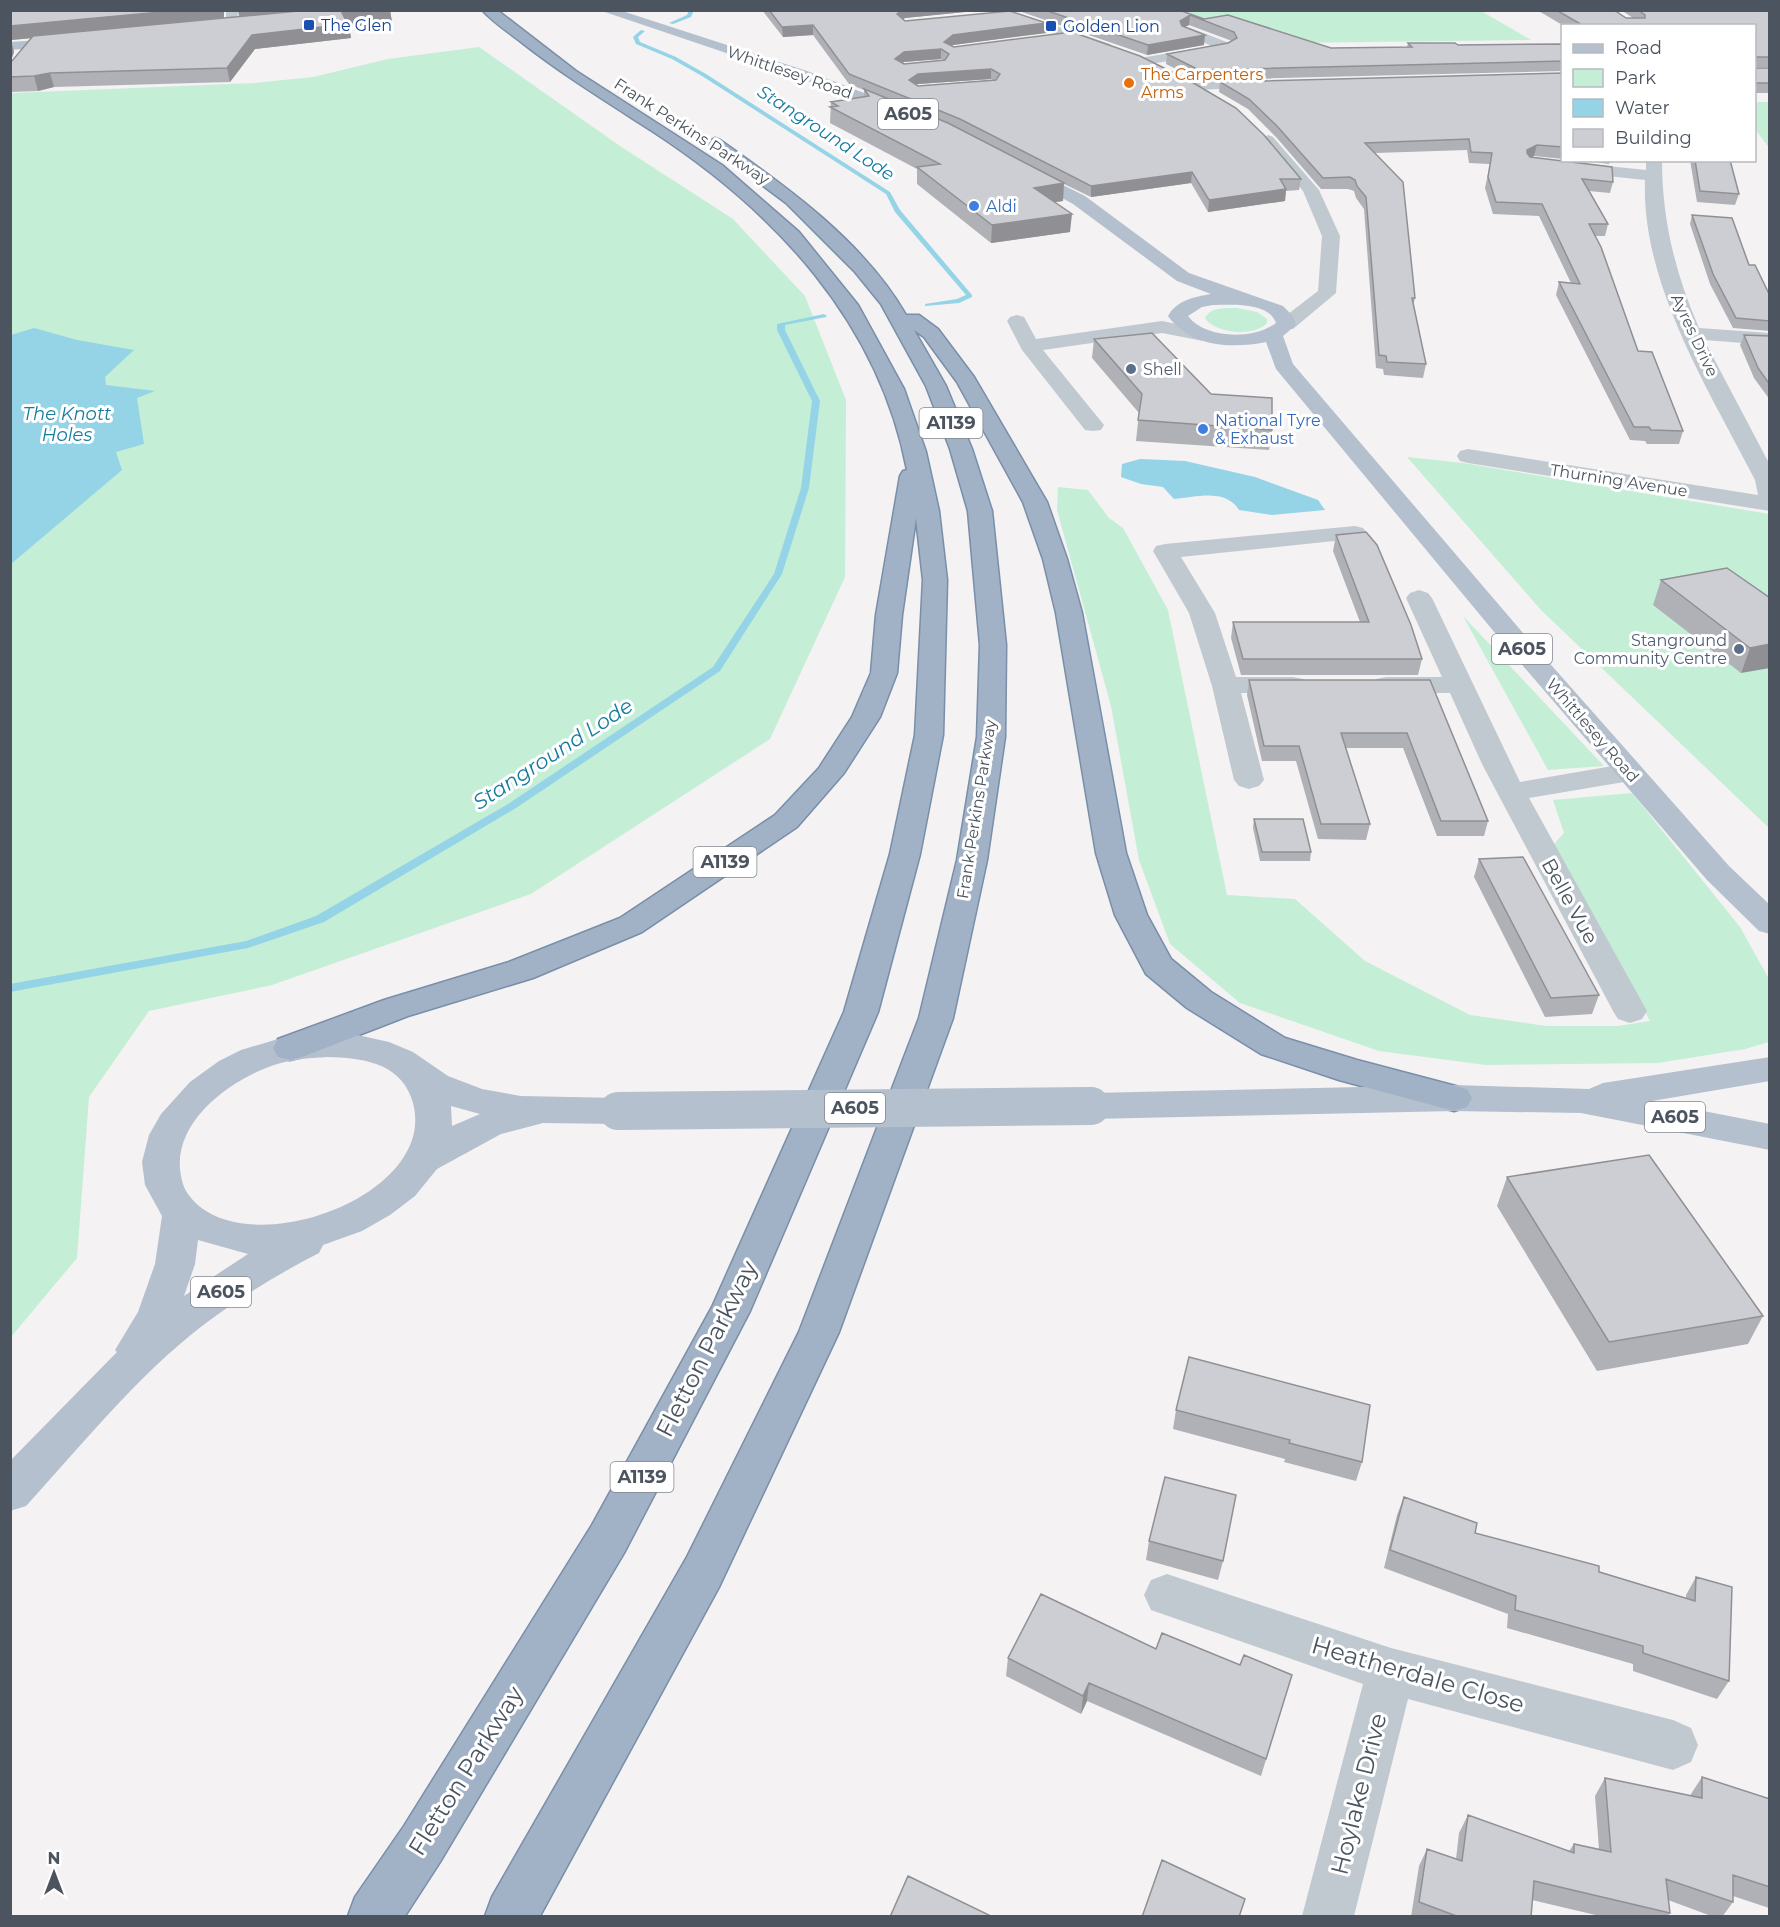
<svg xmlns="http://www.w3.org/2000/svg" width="1780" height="1927" viewBox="0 0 1780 1927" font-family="Montserrat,sans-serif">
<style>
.green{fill:#c5eed6}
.water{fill:#95d3e7}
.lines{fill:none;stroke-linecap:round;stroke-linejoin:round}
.stream{fill:#95d3e7;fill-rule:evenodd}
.trunk-casing{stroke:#798ea9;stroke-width:3}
.minor{fill:#c1c9d0;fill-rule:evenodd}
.tertiary{fill:#c1c9d0;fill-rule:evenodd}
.primary{fill:#b4c0ce;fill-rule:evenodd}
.trunk{fill:#a1b2c6;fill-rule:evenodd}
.primary-bridge{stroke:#b4c0ce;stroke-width:38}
.wall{fill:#b0b1b6;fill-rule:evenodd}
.shaded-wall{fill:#909094}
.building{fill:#cdced4;stroke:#909094;stroke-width:1.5;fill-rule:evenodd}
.transit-dot{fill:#1a4fb4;stroke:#fff;stroke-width:2}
.food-dot{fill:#e8710a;stroke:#fff;stroke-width:2}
.shop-dot{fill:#3f7fe0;stroke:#fff;stroke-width:2}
.service-dot{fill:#5c6f8a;stroke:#fff;stroke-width:2}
.labels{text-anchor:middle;stroke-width:6;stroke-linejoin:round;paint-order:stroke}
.far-transit-label{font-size:16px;fill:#164399;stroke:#fff;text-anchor:start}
.far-street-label{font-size:16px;fill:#4b545f;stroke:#fff}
.far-food-label{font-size:16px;fill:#c56008;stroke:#fff;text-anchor:start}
.far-shop-label{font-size:16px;fill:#366cbe;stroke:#fff;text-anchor:start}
.far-service-label{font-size:16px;fill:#4e5e75;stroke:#fff;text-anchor:start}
.shield{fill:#fff;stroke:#81878f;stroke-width:1.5}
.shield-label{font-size:18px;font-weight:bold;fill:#4b545f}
.far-water-label{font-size:18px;font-style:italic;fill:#167c9f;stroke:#fff}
.street-label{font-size:20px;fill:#4b545f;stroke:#fff}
.water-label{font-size:21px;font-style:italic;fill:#167c9f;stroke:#fff}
.near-street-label{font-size:24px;fill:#4b545f;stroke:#fff}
</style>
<rect width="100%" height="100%" fill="#f4f2f2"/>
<path class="green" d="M1179 11H1481L1531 40 1290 43Z
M479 47 620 146 733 219 805 296 846 400 845 577 770 739 531 894 272 985 149 1011 89 1097 77 1258 11 1337V96L13 93 254 83 313 77 388 59Z
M1755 102H1769V148L1755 129Z
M1237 308 1257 312 1267 319V323C1255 337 1215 334 1205 318 1210 307 1225 308 1237 308Z
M1407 457 1463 463 1769 514V828L1541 610Z
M1058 487 1088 490 1109 518 1123 528 1168 610 1227 895 1295 899 1365 961 1470 1015 1546 1026H1618L1650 1021 1554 844 1564 833 1553 800 1632 793 1740 927 1769 979V1042L1745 1049 1658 1063 1486 1065 1379 1051 1240 1003 1170 944 1139 860 1111 706 1057 510Z
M1463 616 1604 766 1548 770Z"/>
<path class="water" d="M34 328 77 340 134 350 105 377 106 385 155 391 137 398 144 444 116 452 122 470 11 564V335Z
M1140 459 1185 461 1255 477 1318 500 1325 510 1272 515 1239 510C1226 488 1196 497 1174 499L1163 487 1141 484 1121 477 1122 464Z"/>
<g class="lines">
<path class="stream" d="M689 10H694L691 17 673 24 669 23 687 15Z
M641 30 645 31 638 37 640 42 676 57 706 74 890 192 900 210 972 295V297L959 303 925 306V304L957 299 966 295 895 212 886 194 702 76 672 59 636 44 633 37Z
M824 314 827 316 826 317 785 325V330L820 401 809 488 782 574 720 671 516 808 324 922 248 948 10 992V984L246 941 316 916 508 804 713 667 774 574 801 488 812 401 777 330V324Z"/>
<g class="trunk-casing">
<path id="trunk" d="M482 10H497L576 71 722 165 799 232 858 305 904 389 926 452 939 511 947 580 943 735 920 854 878 1012 750 1311 624 1553 440 1862 405 1916H348L355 1897 404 1826 592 1525 712 1307 844 1012 890 854 915 735 923 580 916 518 902 615 897 673 880 717 844 773 797 827 642 932 533 978 408 1016 302 1057 290 1060 278 1057 273 1048 278 1039 384 1000 509 962 620 918 775 815 819 768 852 717 871 673 876 615 900 476 903 471 907 470C879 322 775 211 652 131 607 102 563 75 521 42 508 32 493 22 482 10Z
M715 138 720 140C787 187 864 242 906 315H919L938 329 974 377 1047 502 1067 559 1082 613 1126 853 1147 915 1171 959 1211 992 1285 1038 1357 1060 1467 1089 1472 1098 1467 1107 1454 1111 1339 1080 1261 1054 1187 1008 1146 974 1115 915 1096 853 1056 613 1043 559 1023 502 957 382 924 337 914 330 946 386 972 449 992 511 1006 645 1005 737 987 860 953 1018 839 1332 719 1587 540 1916H485L492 1897 687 1557 799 1332 919 1018 957 860 977 737 980 645 968 511 950 449 926 386 881 304 855 272 786 203 710 146 707 143Z"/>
</g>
<path class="minor" d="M226 10H238L237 30 232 31 226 27Z
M1188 27 1232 44 1234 47 1227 51 1145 65 1140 64 1138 61 1140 58 1212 46 1183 34 1181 31Z
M1646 160H1662C1662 219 1675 273 1699 328L1770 333V345L1704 340 1770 465V511L1468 463 1460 461 1457 456 1460 451 1468 449 1758 495 1755 480C1709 390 1641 284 1645 180L1569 172 1561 167 1569 162 1646 170Z
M1017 315 1024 317 1036 339 1162 321 1210 331 1213 335 1210 339 1203 341 1162 333 1043 350 1104 425 1101 430 1093 431 1085 430 1022 350 1007 321 1010 317Z
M1355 526 1363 528 1367 533 1363 538 1181 557 1215 613 1236 677H1293L1303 679 1307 685 1303 691 1293 693H1241L1264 780 1259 786 1249 789 1239 786 1234 780 1212 686 1189 613 1153 551 1156 546 1165 544Z
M1419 590 1428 593 1432 598 1520 782 1630 763 1640 766 1644 772 1640 778 1630 781 1529 798 1647 1011 1642 1019 1630 1023 1618 1019 1613 1011 1482 764 1450 693H1386L1376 691 1372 685 1376 679 1386 677H1442L1406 598 1410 593Z
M1167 1574 1391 1648 1673 1720 1691 1728 1698 1745 1691 1762 1673 1770 1408 1699 1354 1916H1302L1363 1684 1151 1610 1144 1595 1151 1580Z"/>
<path class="tertiary" d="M988 10H1008L1110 44 1112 47 1110 50H1100Z
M1265 80 1270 81 1272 84 1270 87 1195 90 1188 86 1195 82Z
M1268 135 1273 137 1319 190 1340 236 1336 293 1293 329H1279L1276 325 1279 321 1318 291 1322 236 1303 191 1260 140Z"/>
<path class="primary" d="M599 10H619L807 71 911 111 913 114 911 117H901L797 77Z
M71 38 76 39 78 42 76 45 10 50V42Z
M1023 165 1085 196 1189 273 1283 306 1293 316 1296 325 1283 336 1293 364 1523 633 1729 866 1770 905V934L1759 931 1707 880 1505 645 1276 369 1266 342C1231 349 1190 347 1168 316 1177 300 1194 297 1211 294L1177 281 1073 204 1017 173 1015 170ZM1213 305C1231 305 1269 302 1276 323 1253 340 1205 339 1188 316L1202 307Z
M328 1033 353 1034 389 1042 413 1052 448 1076 482 1089 521 1096 618 1098 631 1102 636 1111 631 1120 618 1124 543 1123 501 1134 437 1169 415 1196 390 1215 362 1231 323 1245 319 1253C278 1274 239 1298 202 1326 136 1377 82 1445 26 1506L10 1511V1461L117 1352 115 1350 138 1312 155 1264 162 1216 145 1185 142 1162 149 1135 161 1114 190 1082 219 1061 241 1050 278 1039ZM328 1057C361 1058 398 1062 411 1097 448 1196 235 1271 186 1191 182 1184 181 1176 180 1169 176 1122 226 1084 266 1068 285 1060 307 1058 328 1057ZM451 1106 480 1114 452 1126ZM198 1240 248 1254 184 1296 195 1264Z
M1770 1057V1081L1652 1101 1770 1124V1150L1581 1113 1454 1111 1091 1119 1078 1115 1073 1106 1078 1097 1091 1093 1454 1085 1589 1089 1603 1083Z"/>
<use href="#trunk" class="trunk"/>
<path class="primary-bridge" d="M618 1111 1091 1106"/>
</g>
<path class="wall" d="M10 10H224V18L239 17 238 10H390L392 22 349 27 351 38 255 49 230 82 54 87 38 91 10 92ZM31 38 12 61H11L14 52 11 40Z
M762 10H985L905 18 903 19 905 21 1046 33 953 45 951 46 1301 179 1299 190 1286 191 1285 201 1208 212 1191 183 1091 197 1064 184 1063 201 1055 202 1070 232 991 243 917 184V169L830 123 831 102 864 97V90L849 84 813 35 783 37ZM941 59 943 60 904 64 902 63 904 62ZM991 79 993 80 918 86 916 85 918 84Z
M1016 10H1179L1204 19 1331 48 1407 47 1408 43 1458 45 1563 44V71L1198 80 1166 64 1167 54 1228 43 1232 41 1189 25 1185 27 1204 45 1147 55Z
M1537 10H1614L1626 18H1633L1621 10H1770V67H1755V68H1770V93H1755V26H1564Z
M1563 73V159L1534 156 1532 157 1613 182 1610 193 1589 191 1608 224 1605 236H1595L1638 351 1683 431 1679 444H1647L1645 441 1630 440 1556 295 1559 282 1571 283 1539 216 1493 214 1485 188 1490 164 1469 163 1467 150 1375 153 1415 298 1413 306 1426 364 1423 378 1384 375 1383 369 1376 368 1364 209 1356 198 1354 191 1348 189H1321L1276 137 1248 109 1219 92 1220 82Z
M1578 160H1610L1609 164Z
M1690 160H1730L1739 194 1735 205 1697 202Z
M1692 215 1749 265 1770 296V331L1733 328 1710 284 1690 224Z
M1744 335 1770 336V400L1754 378 1740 345Z
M1094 339 1211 394 1272 430 1269 450 1136 441 1139 413 1092 358Z
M1336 535 1422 659 1418 675H1241L1231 638 1233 622H1360L1333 551Z
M1661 580 1770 598 1741 673 1653 605Z
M1249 680H1430L1488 821 1484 836H1437L1403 748H1346L1370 824 1366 840 1318 839 1296 761H1262L1247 695Z
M1254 819 1311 852 1310 861H1260L1253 828Z
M1479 859 1599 995 1592 1014 1545 1017 1474 877Z
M1507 1177 1763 1316 1748 1344 1597 1371 1497 1206Z
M1189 1357 1362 1462 1356 1481 1284 1462 1285 1459 1173 1429 1176 1410Z
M1404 1497 1475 1533 1686 1598V1595L1696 1577 1729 1681 1717 1699 1633 1671V1664L1507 1628 1508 1614 1384 1568 1397 1515Z
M1149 1541 1223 1561 1218 1580 1146 1560Z
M1156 1649 1292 1675 1261 1776 1087 1701 1081 1714 1006 1676 1008 1658Z
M1702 1777 1770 1799 1769 1908 1733 1896V1902L1722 1917H1714L1668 1900 1670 1913 1667 1917H1604L1532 1900 1531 1917H1411L1419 1866 1427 1849 1456 1859 1459 1833 1468 1815 1569 1851 1574 1844 1599 1849 1595 1796 1605 1778 1691 1796V1794Z"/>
<path class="shaded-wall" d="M182 10H224V21L11 40 14 52 10 63V26Z
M238 10H322L240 19Z
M372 10H390L392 22 349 27 351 38 255 49 230 82 227 68 252 35 342 13Z
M902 10H985L905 18 897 23V14Z
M1190 15 1189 25 1179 30 1180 21Z
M1046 23V33L953 45 944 52V42L953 35Z
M813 25V35L783 37 782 27Z
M1205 35 1204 45 1147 55 1148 45Z
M941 49V59L904 62 895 69V59L904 52Z
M991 69V79L918 84 909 91V80L918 74Z
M50 73 54 87 38 91 34 76Z
M1537 145 1534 156 1525 161 1527 150Z
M1192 172 1191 183 1091 197V186Z
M1064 183 1063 201 1033 205 1034 188Z
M1286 189 1285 201 1208 212 1209 200Z
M1072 214 1070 232 991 243 992 225Z
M1770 644V668L1741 673 1750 648Z
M1089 1683 1087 1701 1081 1714 1083 1696Z"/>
<path class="building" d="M10 10H182L10 26Z
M309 10H372L342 13 348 24 252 35 227 68 50 73 34 76 10 77V62L12 61 33 36Z
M769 10H902L897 14 905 21 1010 11 1046 23 953 35 944 42 954 47 1072 32 1140 56 1190 81 1236 108 1264 135 1301 179H1280L1286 189 1209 200 1192 172 1091 186 960 119 849 74 813 25 782 27ZM941 49 949 54 945 60 904 64 895 59 904 52ZM991 69 1000 74 996 80 918 86 909 80 918 74Z
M1045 10H1179L1204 19 1228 15 1331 48 1412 47 1408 43H1455L1458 45 1563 44V61L1199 70 1167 54 1228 43 1237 38 1234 32 1190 15 1180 21 1182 26 1205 35 1148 45Z
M1556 10H1614L1626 18H1645V15L1638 10H1770V57H1755V68H1770V83H1755V26H1584Z
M1563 73V147L1537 145 1527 150V153L1530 157 1612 167 1613 182 1582 179 1608 224H1589L1601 247 1638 351 1652 352 1683 431 1651 430 1649 427H1634L1559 282 1580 284 1542 204 1496 202 1488 177 1492 153 1471 152 1469 139 1365 143 1403 182 1415 298H1412L1426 364 1387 362 1386 356 1379 355 1366 197 1357 186 1355 180 1350 177 1323 178 1277 126 1249 99 1220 82Z
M864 89 948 123 1064 183 1034 188 1072 214 992 225 917 167 940 164 830 107 838 106 831 102 869 96Z
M1695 160H1730L1739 194 1700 191Z
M1692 215 1732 218 1749 265H1755L1770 296V321L1736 318 1713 274Z
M1152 333 1211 394 1272 398V430L1138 420 1142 394 1094 339Z
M1744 335 1770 336V385L1758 368Z
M1366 532 1377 545 1411 625 1422 659H1243L1233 622H1369L1336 535Z
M1727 568 1770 598V644L1750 648 1661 580Z
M1249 680H1430L1488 821H1441L1407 733H1341L1370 824H1321L1299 746H1264Z
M1254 819H1303L1311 852H1262Z
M1523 857 1599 995 1551 998 1479 859Z
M1649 1155 1763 1316 1609 1342 1507 1177Z
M1189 1357 1370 1405 1362 1462 1289 1443 1290 1440 1176 1410Z
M1165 1477 1236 1495 1223 1561 1149 1541Z
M1404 1497 1477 1523 1475 1533 1599 1566V1572L1695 1601 1696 1577 1732 1587 1729 1681 1643 1653V1646L1515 1610 1516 1596 1390 1550Z
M1041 1594 1156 1649 1162 1633 1240 1665 1244 1655 1292 1675 1266 1759 1089 1683 1083 1696 1008 1658Z
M1702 1777 1770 1799V1887L1733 1875V1902L1666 1879 1670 1913 1534 1881 1531 1917H1459L1419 1902 1427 1849 1462 1861 1468 1815 1574 1853V1844L1611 1852 1605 1778 1702 1798Z
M1162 1860 1245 1899 1239 1917H1142Z
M908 1876 989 1915 988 1917H890Z"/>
<g class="transit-dot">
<rect x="303" y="19" width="12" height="12" rx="3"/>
<rect x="1045" y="20" width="12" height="12" rx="3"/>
</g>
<circle class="food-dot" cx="1129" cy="83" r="6"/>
<g class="shop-dot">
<circle cx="974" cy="206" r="6"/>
<circle cx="1203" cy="429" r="6"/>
</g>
<g class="service-dot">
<circle cx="1131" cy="369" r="6"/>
<circle cx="1739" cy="649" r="6"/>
</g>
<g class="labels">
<g class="far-transit-label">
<text x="321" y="31">The Glen</text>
<text x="1063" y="32">Golden Lion</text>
</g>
<g class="far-street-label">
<text transform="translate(790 72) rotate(19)" y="6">Whittlesey Road</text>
<text transform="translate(692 131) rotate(33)" y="6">Frank Perkins Parkway</text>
<text transform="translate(1695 335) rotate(65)" y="6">Ayres Drive</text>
<text transform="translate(1619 480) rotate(9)" y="6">Thurning Avenue</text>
<text transform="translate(1593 730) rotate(49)" y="6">Whittlesey Road</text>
<text transform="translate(976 809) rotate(-81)" y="6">Frank Perkins Parkway</text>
</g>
<g class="far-food-label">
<text x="1141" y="80">The Carpenters<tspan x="1141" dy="18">Arms</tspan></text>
</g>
<g class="far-shop-label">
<text x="986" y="212">Aldi</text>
<text x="1215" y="426">National Tyre<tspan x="1215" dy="18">&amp; Exhaust</tspan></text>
</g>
<g class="far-service-label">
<text x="1143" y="375">Shell</text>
<text x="1727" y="646" text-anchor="end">Stanground<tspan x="1727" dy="18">Community Centre</tspan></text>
</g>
<g class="shield">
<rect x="878" y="99" width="60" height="30" rx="4.5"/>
<rect x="919.5" y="408" width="63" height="30" rx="4.5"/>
<rect x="1492" y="634" width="60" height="30" rx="4.5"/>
<rect x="693.5" y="847" width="63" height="30" rx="4.5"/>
<rect x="825" y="1093" width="60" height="30" rx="4.5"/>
<rect x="1645" y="1102" width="60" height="30" rx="4.5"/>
<rect x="191" y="1277" width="60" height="30" rx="4.5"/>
<rect x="610.5" y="1462" width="63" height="30" rx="4.5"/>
</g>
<g class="shield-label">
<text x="908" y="120">A605</text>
<text x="951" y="429">A1139</text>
<text x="1522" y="655">A605</text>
<text x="725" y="868">A1139</text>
<text x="855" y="1114">A605</text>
<text x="1675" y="1123">A605</text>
<text x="221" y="1298">A605</text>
<text x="642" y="1483">A1139</text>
</g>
<g class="far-water-label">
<text transform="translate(826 133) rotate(33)" y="6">Stanground Lode</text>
<text x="67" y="420">The Knott<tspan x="67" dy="21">Holes</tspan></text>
</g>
<g class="street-label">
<text transform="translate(1570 901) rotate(61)" y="7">Belle Vue</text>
</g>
<g class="water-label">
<text transform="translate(553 754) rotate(-33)" y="7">Stanground Lode</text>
</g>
<g class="near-street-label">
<text transform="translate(707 1349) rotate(-63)" y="8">Fletton Parkway</text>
<text transform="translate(1418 1675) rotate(16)" y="8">Heatherdale Close</text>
<text transform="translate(466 1771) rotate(-58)" y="8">Fletton Parkway</text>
<text transform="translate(1359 1794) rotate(-76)" y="8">Hoylake Drive</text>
</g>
</g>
<rect width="1780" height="1927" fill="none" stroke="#4b545f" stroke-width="24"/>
<rect x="1561" y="24" width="195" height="138" fill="#ffffff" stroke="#b7bbbf" stroke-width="1.5"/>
<rect x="1573" y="44" width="30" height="9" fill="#b4c0ce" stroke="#b7bbbf" stroke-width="1.5"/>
<text x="1615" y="54" font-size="18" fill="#4b545f">Road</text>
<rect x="1573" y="69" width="30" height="18" fill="#c5eed6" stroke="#b7bbbf" stroke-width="1.5"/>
<text x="1615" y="84" font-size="18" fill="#4b545f">Park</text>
<rect x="1573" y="99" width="30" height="18" fill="#95d3e7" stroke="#b7bbbf" stroke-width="1.5"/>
<text x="1615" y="114" font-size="18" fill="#4b545f">Water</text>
<rect x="1573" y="129" width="30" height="18" fill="#cdced4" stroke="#b7bbbf" stroke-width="1.5"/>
<text x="1615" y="144" font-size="18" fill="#4b545f">Building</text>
<g transform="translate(54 1873)" stroke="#ffffff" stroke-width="4.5" paint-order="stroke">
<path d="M0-4.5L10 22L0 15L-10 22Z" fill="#4b545f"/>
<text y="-9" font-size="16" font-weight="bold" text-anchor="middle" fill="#4b545f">N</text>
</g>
</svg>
